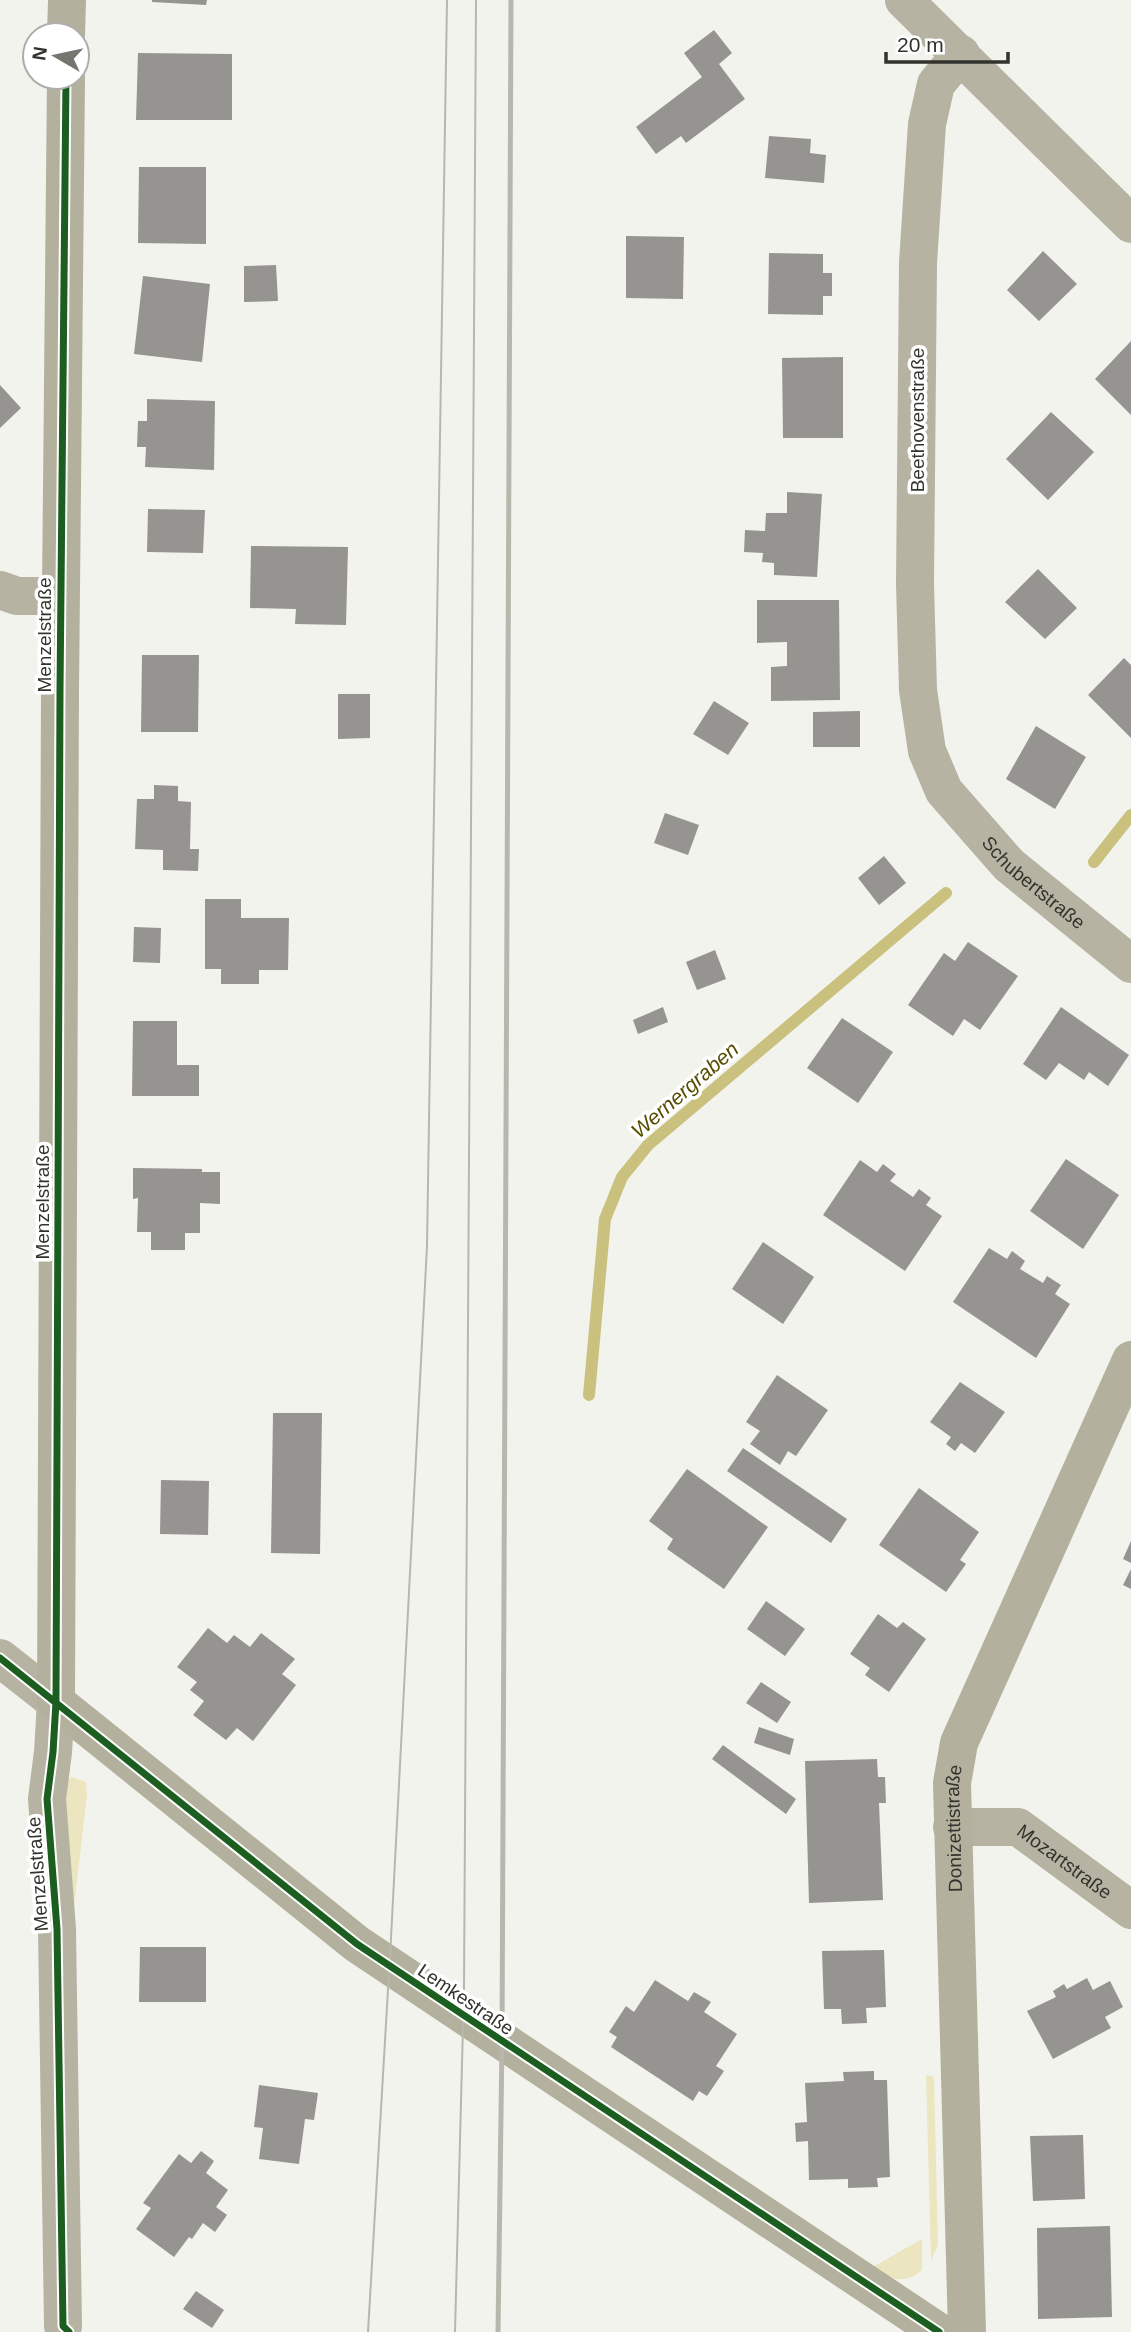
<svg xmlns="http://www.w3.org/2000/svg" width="1131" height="2332" viewBox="0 0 1131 2332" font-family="Arial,sans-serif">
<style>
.green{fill:#ebe6bf}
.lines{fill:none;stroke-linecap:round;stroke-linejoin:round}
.stream{stroke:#c9c17d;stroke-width:12}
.building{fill:#959490}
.street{stroke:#b6b3a2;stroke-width:38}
.secondary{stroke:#b3b19e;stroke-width:38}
.tram{stroke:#b8b7ad;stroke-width:2}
.rail{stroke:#b8b7ad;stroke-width:5}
.cycleway-casing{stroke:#fff;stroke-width:11}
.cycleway{stroke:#1b5e20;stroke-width:7}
.labels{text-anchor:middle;stroke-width:7;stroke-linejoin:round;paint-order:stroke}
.street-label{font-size:19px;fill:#33332e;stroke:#fff}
.water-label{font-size:21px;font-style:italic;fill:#564d00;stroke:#fff}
</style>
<rect width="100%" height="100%" fill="#f3f3ed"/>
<path class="green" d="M72 1777 86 1782 87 1795 74 1907 62 1878 67 1781Z
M926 2075 934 2077 938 2245 931 2261Z
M922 2239V2270C905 2286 887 2278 869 2269Z"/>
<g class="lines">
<path class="stream" d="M1094 862 1131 815
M589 1395 605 1219 622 1177 648 1145 946 893"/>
</g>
<path class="building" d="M152 0H207L206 5 152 2Z
M714 30 732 53 719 64 745 99 686 143 681 136 656 154 636 127 702 77 684 53Z
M138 53 232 54V120H136Z
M769 136 811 139 810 153 826 155 824 183 765 178Z
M139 167H206V244L138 243Z
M626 236 684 237 683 299 626 298Z
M1043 251 1077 284 1039 321 1007 290Z
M769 253 823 254V273H832V296H823V315L768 314Z
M276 265 278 301 244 302V266Z
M143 276 210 284 202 362 134 354Z
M1131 341V415L1095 379Z
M843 357V438H783L782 358Z
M0 385 21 408 0 428Z
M147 399 215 401 214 470 145 467 146 447H137L138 421H147Z
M1051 412 1094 452 1048 500 1006 459Z
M787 492 822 494 817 577 774 575V563L762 562 763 553 744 552 745 530 765 531 766 513H787Z
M148 509 205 510 203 553 147 552Z
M251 546 348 547 346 625 295 624 296 609 250 608Z
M1038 569 1077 608 1045 639 1005 602Z
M757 600H839L840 700 771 701V667L787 666V642L757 643Z
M142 655H199L198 732H141Z
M1124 658 1131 665V738L1088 695Z
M338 694H370V738L338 739Z
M714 701 749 723 728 755 693 734Z
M860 711V747H813V712Z
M1036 726 1086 757 1055 809 1006 779Z
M154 785 178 786V801L191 802 190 849H199L198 871 163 870V850L135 849 137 799H154Z
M665 813 699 825 688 855 654 843Z
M884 856 906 883 879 905 858 878Z
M205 899H241V918H289L288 970H259V984H221V969H205Z
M134 927 161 928 160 963 133 962Z
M968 942 1018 976 980 1030 964 1019 953 1036 908 1005 944 953 955 961Z
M715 950 726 979 697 990 686 962Z
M663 1007 668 1022 638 1034 633 1020Z
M1061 1007 1129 1055 1108 1086 1089 1072 1084 1080 1059 1063 1046 1080 1023 1064Z
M842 1018 893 1052 858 1103 807 1068Z
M133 1021H177V1065H199V1096H132Z
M1066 1159 1119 1195 1083 1249 1030 1211Z
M860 1160 877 1172 883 1164 896 1174 890 1181 913 1197 919 1189 931 1198 926 1205 942 1216 905 1271 823 1215Z
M133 1168 202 1169V1172H220V1204L200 1203V1233H185V1250H151V1232H137L138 1198 133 1199Z
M763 1242 814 1277 783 1324 732 1289Z
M989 1248 1007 1259 1012 1251 1025 1261 1020 1269 1043 1283 1047 1276 1061 1285 1055 1294 1070 1304 1036 1358 953 1302Z
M777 1375 828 1410 796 1456 788 1451 780 1465 750 1444 760 1431 746 1422Z
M960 1382 1005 1412 975 1453 961 1443 955 1451 946 1444 951 1437 930 1422Z
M273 1413H322L320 1554 271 1553Z
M743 1448 847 1519 831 1543 727 1471Z
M687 1469 768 1527 724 1589 667 1549 673 1539 649 1521Z
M161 1480 209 1481 208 1535 160 1534Z
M919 1488 979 1532 960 1560 966 1564 946 1592 879 1545Z
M1131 1541V1563L1123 1559Z
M1131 1569V1589L1123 1585Z
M766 1601 805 1629 785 1656 747 1629Z
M878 1614 897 1628 903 1622 926 1639 889 1692 865 1675 870 1668 850 1654Z
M208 1628 227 1643 234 1635 250 1647 261 1633 295 1659 282 1674 296 1685 253 1741 237 1728 226 1740 193 1715 204 1701 190 1690 197 1682 177 1667Z
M761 1682 791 1702 777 1723 746 1703Z
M759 1727 794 1739 790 1755 754 1743Z
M723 1745 796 1799 786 1814 712 1759Z
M877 1759 878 1777H885L886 1803H879L883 1900 809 1903 805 1761Z
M140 1947H206V2002H139Z
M884 1950 886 2007 866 2008 867 2023 842 2024 841 2009H824L822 1951Z
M1087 1978 1093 1990 1110 1981 1123 2007 1105 2017 1111 2028 1053 2059 1027 2011 1056 1997 1053 1991 1064 1984 1067 1989Z
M655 1980 688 2001 694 1992 711 2002 704 2012 737 2034 716 2066 724 2071 707 2096 699 2091 693 2101 611 2047 617 2037 609 2032 626 2006 634 2012Z
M874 2071V2080H887L890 2177 877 2178 878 2187 848 2188V2179L809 2180 808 2141 796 2142 795 2123 807 2122 805 2083 844 2081 843 2072Z
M259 2085 318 2093 314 2120 305 2119 299 2164 259 2159 263 2128 254 2127Z
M1083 2135 1085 2199 1033 2201 1030 2136Z
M201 2151 214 2161 206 2173 228 2190 216 2207 227 2215 215 2232 203 2223 192 2239 189 2237 174 2257 136 2229 151 2208 143 2203 179 2154 191 2163Z
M1110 2226 1112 2317 1038 2319 1037 2228Z
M196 2291 224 2310 212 2328 183 2309Z"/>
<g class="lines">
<g class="street">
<path d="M904 0 1131 224"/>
<path id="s1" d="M961 54 936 84 927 124 918 263 915 584 918 690 927 751 944 791 1009 865 1131 964"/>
<path d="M0 590 17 596H60"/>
<path d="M0 1658 56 1702 53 1752 47 1799 57 1929 63 2326"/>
<path id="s2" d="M952 1827H1018L1131 1910"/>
</g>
<g class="secondary">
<path d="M66 35 67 0"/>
<path d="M66 77 60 691 56 1702 357 1944 939 2332"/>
<path id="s3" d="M967 2332 952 1783 959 1743 1131 1360"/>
</g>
<path class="tram" d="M368 2332 391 1938 427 1246 447 0
M455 2332 464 1987 476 0"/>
<path class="rail" d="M498 2332 502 2042 511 0"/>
<g class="cycleway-casing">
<path id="cycleway" d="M66 77 60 691 56 1702 53 1752 47 1799 57 1929 63 2326 69 2332
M0 1658 357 1944 939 2332"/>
</g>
<use href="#cycleway" class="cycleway"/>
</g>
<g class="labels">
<g class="street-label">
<text transform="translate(917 420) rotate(-90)" y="7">Beethovenstraße</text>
<text transform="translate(44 635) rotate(-90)" y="7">Menzelstraße</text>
<text dy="7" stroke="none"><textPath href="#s1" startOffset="880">Schubertstraße</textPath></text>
<text transform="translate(42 1202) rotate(-90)" y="7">Menzelstraße</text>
<text dy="7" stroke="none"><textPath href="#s3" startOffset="504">Donizettistraße</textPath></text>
<text dy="7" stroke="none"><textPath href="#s2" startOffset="124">Mozartstraße</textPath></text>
<text transform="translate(37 1874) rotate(-94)" y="7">Menzelstraße</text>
<text transform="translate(466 1999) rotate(34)" y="7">Lemkestraße</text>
</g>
<g class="water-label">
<text transform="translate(685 1090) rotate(-41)" y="7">Wernergraben</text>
</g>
</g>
<g transform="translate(56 56) rotate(279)"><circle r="33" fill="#ffffff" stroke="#adadab" stroke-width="2"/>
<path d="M0-5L12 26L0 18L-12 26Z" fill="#767671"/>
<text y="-10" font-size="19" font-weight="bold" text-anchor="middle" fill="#33332e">N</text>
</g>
<path d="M886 52v10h122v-10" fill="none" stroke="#33332e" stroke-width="3.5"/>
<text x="897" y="52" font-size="21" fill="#33332e" stroke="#ffffff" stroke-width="5" paint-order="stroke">20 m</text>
</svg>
